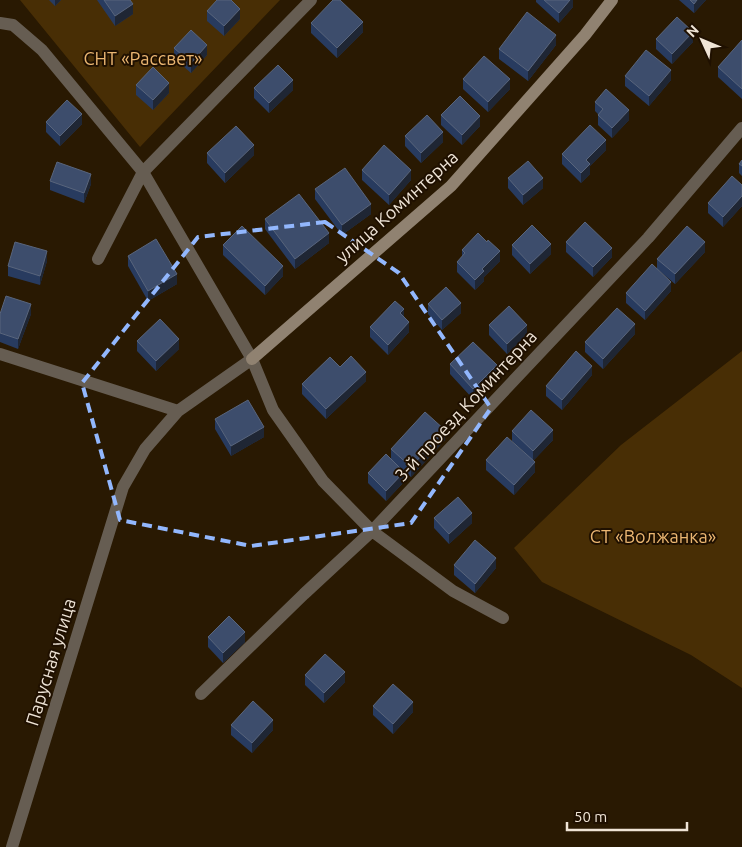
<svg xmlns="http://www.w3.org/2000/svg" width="742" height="847" viewBox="0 0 742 847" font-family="Ubuntu,sans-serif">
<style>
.green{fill:#482e05}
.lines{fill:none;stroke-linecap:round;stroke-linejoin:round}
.street{stroke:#665d52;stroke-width:12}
.secondary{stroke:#908271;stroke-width:12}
.wall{fill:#283b5f}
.shaded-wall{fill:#1f2634}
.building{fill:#3d4d6c;stroke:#59657c}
.marked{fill:none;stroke:#92b7fd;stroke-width:4;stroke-dasharray:10 6;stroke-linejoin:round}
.labels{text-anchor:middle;stroke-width:4;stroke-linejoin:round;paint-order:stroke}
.park-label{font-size:18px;fill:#ebb671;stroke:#1f1000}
.street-label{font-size:18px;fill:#efe4d6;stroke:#1f1000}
</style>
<rect width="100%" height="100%" fill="#291902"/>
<path class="green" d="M20 0H280L140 147Z
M742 351V688L691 655 542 582 514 548 621 445Z"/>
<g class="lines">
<path class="street" d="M0 23 13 25 42 50 143 172 252 359 273 410 323 481 372 531 453 591 503 618
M98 259 143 172 311 0
M0 354 178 411
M201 694 304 594 372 531 648 238 742 128
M12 847 123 487 145 449 178 411 252 359"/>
<path class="secondary" d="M252 359 451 186 585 35 612 0"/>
</g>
<path class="wall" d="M49 0H61L55 6Z
M97 0H130L133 14 115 26Z
M536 0H573V7L559 23 536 2Z
M679 0H706L694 13Z
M207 11 240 19 224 36 207 21Z
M311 23 363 32 337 58 311 33Z
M656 39 693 42 672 64 656 49Z
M742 40V99L718 77V67Z
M556 45 528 81 499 59V49Z
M174 48 207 55 191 73 174 58Z
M625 76 671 80 649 106 625 86Z
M463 79 510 89 488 112 463 89Z
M136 85 169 93 153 110 136 95Z
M254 88 293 90 269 113 254 98Z
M595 102 629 120 612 138 598 125V114L595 111Z
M441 115 480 126 462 145 441 125Z
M46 122 82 124 60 146 46 132Z
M405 136 443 142 421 163 405 146Z
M606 150 590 166V174L581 183 562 164V154Z
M207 153 254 155 225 183 207 163Z
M742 160V176L739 173V164Z
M362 170 411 180 389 205 362 180Z
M508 178 543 188 523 205 508 188Z
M50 181 91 184 84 203 50 190Z
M742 185V206L723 227 708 213V203Z
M315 189 371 214 342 235 315 199Z
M265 219 329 243 295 269 265 229Z
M566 242 612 257 593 277 566 252Z
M223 245 283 276 265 295 223 255Z
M512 245 551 254 530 274 512 255Z
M462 250 500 261 484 277V281L475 290 457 272V262L462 257Z
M705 252 675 284 657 269V259Z
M128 256 177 284 148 301 128 266Z
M47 261 40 285 8 276V266Z
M671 291 645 320 626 303V293Z
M428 304 461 313 442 330 428 314Z
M0 314H31L18 349 0 342Z
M404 316 409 332 388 355 370 337V327Z
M489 325 527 334 507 354 489 335Z
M635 334 603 369 585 352V342Z
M137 341 179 349 156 371 137 351Z
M450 364 497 374 473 399 450 374Z
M340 367 366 381 326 419 302 394V384Z
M592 375 562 410 546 396V386Z
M215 419 264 437 231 456 215 429Z
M512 431 553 440 533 461 535 472 514 495 486 470V460L528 456 512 441Z
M445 440 411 477 396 464 404 482 386 501 368 483V473L391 459V449Z
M434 518 472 523 449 544 434 528Z
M454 565 496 568 475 593 454 575Z
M208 637 245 642 223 663 208 647Z
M305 675 345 682 324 703 305 685Z
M373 706 413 712 393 734 373 715Z
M231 725 273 730 252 753 231 735Z"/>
<path class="shaded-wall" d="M55 0H61L55 6Z
M570 0H573V7L559 23V13Z
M697 0H706L694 13V4Z
M133 4V14L115 26V16Z
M240 9V19L224 36V26Z
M363 22V32L337 58V48Z
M693 32V42L672 64V54Z
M556 35V45L528 81V71Z
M207 45V55L191 73V63Z
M671 70V80L649 106V96Z
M510 79V89L488 112V102Z
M293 80V90L269 113V103Z
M169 83V93L153 110V100Z
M629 110V120L612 138V128Z
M82 114V124L60 146V136Z
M480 116V126L462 145V135Z
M443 132V142L421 163V153Z
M606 140V150L590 166V174L581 183V173L586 160Z
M254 145V155L225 183V173Z
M411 170V180L389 205V195Z
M91 174V184L84 203V193Z
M543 178V188L523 205V195Z
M742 196V206L723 227V217Z
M371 204V214L342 235V225Z
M329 233V243L295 269V259Z
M705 242V252L675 284V274Z
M551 244V254L530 274V264Z
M612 248V257L593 277V267Z
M47 251V261L40 285V276Z
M500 251V261L484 277V281L475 290V280L482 269Z
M283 266V276L265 295V286Z
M177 274V284L148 301V291Z
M671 282V291L645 320V311Z
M461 303V313L442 330V320Z
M31 304V314L18 349V339Z
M404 309V319L400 313Z
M409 322V332L388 355V345Z
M635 324V334L603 369V359Z
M527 325V334L507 354V344Z
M179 339V349L156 371V361Z
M497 365V374L473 399V389Z
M592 366V375L562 410V400Z
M366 372V381L326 419V409Z
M264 427V437L231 456V446Z
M445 430V440L411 477V467Z
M553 430V440L533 461V451Z
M535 462V472L514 495V485Z
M404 472V482L386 501V491Z
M472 513V523L449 544V534Z
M496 558V568L475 593V584Z
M245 632V642L223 663V653Z
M345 672V682L324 703V693Z
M413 702V712L393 734V724Z
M273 720V730L252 753V743Z"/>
<path class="building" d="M104 0H130L133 4 115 16Z
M217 0H231L240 9 224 26 207 11Z
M333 0H340L363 22 337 48 311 23Z
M544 0H570L559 13Z
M690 0H697L694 4Z
M527 12 556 35 528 71 499 49Z
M677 17 693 32 672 54 656 39Z
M191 30 207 45 191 63 174 48Z
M742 40V89L718 67Z
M646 50 671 70 649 96 625 76Z
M484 56 510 79 488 102 463 79Z
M278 65 293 80 269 103 254 88Z
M153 67 169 83 153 100 136 85Z
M606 89 629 110 612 128 598 115 603 109 595 102Z
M460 96 480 116 462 135 441 115Z
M67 100 82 114 60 136 46 122Z
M427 115 443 132 421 153 405 136Z
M590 125 606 140 586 160 590 164 581 173 562 154Z
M236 126 254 145 225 173 207 153Z
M384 145 411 170 389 195 362 170Z
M742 160V166L739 164Z
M528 161 543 178 523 195 508 178Z
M57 162 91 174 84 193 50 181Z
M345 168 371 204 342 225 315 189Z
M732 176 742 185V196L723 217 708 203Z
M299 194 329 233 295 259 265 219Z
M585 222 612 248 593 267 566 242Z
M532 225 551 244 530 264 512 245Z
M242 226 283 266 265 286 223 245Z
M687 226 705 242 675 274 657 259Z
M478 233 487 242 488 240 500 251 482 269 484 271 475 280 457 262 465 253 462 250Z
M156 239 177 274 148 291 128 256Z
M15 242 47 251 40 276 8 266Z
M652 264 671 282 645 311 626 293Z
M446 287 461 303 442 320 428 304Z
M6 296 31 304 18 339 0 333V314Z
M395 301 404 309 400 313 409 322 388 345 370 327Z
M509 306 527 325 507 344 489 325Z
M617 308 635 324 603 359 585 342Z
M160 319 179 339 156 361 137 341Z
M473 342 497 365 473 389 450 364Z
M576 351 592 366 562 400 546 386Z
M351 356 366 372 326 409 302 384 330 357 340 367Z
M248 400 264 427 231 446 215 419Z
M531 410 553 430 533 451 512 431Z
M425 412 445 430 411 467 391 449Z
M507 437 535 462 514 485 486 460Z
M386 454 404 472 386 491 368 473Z
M458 497 472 513 449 534 434 518Z
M475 540 496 558 475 584 454 565Z
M229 616 245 632 223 653 208 637Z
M325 654 345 672 324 693 305 675Z
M393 684 413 702 393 724 373 706Z
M253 701 273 720 252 743 231 725Z"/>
<path class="marked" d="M325 222 399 273 491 408 411 523 251 546 120 520 82 383 198 237Z"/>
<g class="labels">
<g class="park-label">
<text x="143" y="65">СНТ «Рассвет»</text>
<text x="653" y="543">СТ «Волжанка»</text>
</g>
<g class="street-label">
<text transform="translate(397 207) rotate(-42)" y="6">улица Коминтерна</text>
<text transform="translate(466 406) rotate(-47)" y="6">3-й проезд Коминтерна</text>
<text transform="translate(51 662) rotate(-73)" y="6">Парусная улица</text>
</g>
</g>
<g transform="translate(702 40) rotate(314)" stroke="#1f1000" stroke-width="4" paint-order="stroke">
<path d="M0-4L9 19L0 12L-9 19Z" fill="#efe4d6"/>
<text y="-8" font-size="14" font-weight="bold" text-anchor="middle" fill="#efe4d6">N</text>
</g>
<path d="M567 822v8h120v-8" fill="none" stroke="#efe4d6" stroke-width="2.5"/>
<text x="574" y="822" font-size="15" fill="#efe4d6" stroke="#1f1000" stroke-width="4" paint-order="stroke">50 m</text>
</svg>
